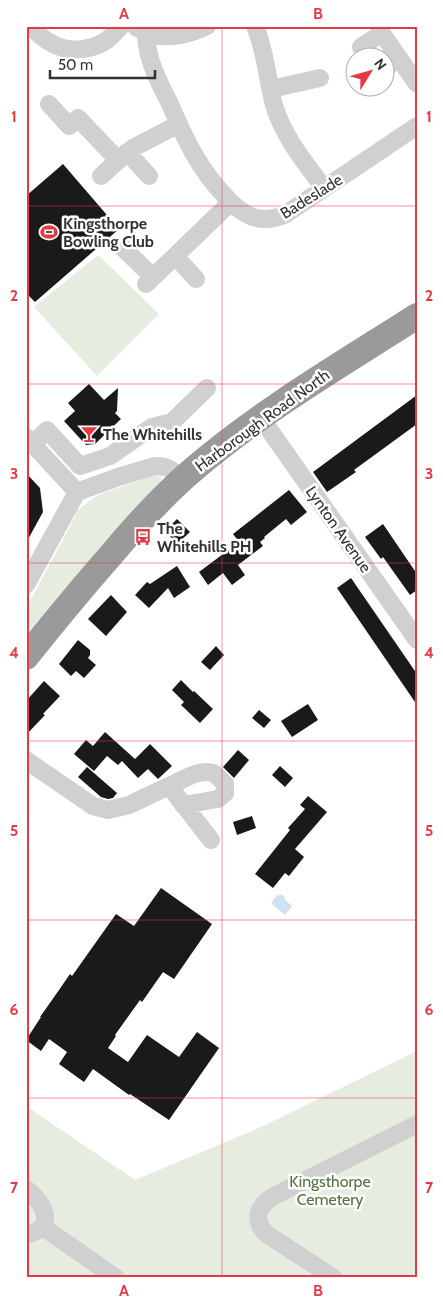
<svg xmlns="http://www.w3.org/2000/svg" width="443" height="1304" viewBox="0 0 443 1304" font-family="Cabin,sans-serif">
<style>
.green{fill:#e6ecdf}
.water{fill:#cfe2ee}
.building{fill:#1a1a1a}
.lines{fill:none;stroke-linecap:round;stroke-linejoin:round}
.minor{stroke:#d0d0d0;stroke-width:18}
.highway{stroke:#9a9a9a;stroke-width:26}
.grid{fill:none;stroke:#e63946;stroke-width:1;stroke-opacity:0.55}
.labels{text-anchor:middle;stroke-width:5;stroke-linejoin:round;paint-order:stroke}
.street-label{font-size:16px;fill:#333;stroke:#fff}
.poi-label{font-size:16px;font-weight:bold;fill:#333;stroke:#fff;text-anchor:start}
.park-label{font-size:16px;fill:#56703f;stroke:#fff}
.neatline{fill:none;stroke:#e63946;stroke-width:2}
.grid-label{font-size:16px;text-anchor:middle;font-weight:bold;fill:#e63946}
</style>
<rect width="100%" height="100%" fill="#fff"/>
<path class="green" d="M98 255 159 314 97 376 34 307Z
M154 475 162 476 160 483 26 642V607L28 605 76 515 75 512 95 497 103 493Z
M417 1051V1278H26V1106L135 1180 259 1128Z"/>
<path class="water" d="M278 894 280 896 281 894 285 897 284 899 292 906 285 915 271 903Z"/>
<path class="building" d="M63 164 119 229 35 302 26 293V196Z
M89 384 104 400 118 388 117 411 115 413 121 419 95 444 86 445 64 421 75 411 68 403Z
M417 395V424L354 470 356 472 327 492 313 472Z
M26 473 40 488 43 512 26 543Z
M289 490 307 512 291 525 286 519 264 537 265 538 260 542 263 546 238 565 245 575 232 585 223 573 208 585 199 572 239 542 233 534Z
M177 519 190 532 177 544 165 531Z
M383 524 417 574V590L410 595 383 557 381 559 365 537Z
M177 566 190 587 174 598 168 588 149 608 135 595 147 582 150 584Z
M351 578 417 674V705L337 588Z
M111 595 127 612 106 636 88 619Z
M78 640 90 650V655L88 658 96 665 84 678 76 671 71 676 59 664Z
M216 646 224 655 210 670 201 662Z
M181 680 193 692 194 691 213 709 200 723 181 705 184 702 172 690Z
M44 681 60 696 43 714 45 715 26 735V701Z
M308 704 318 720 292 737 281 721Z
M259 710 271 720 264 728 252 718Z
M105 732 135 759 150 744 172 766 158 779 148 769 138 778 122 761 118 765 107 756 94 771 74 754 86 740 93 746Z
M238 750 249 760 234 778 223 767Z
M280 766 293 778 285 787 272 775Z
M87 767 117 793 113 798 108 799 101 797 78 777Z
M308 796 327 812 295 849 304 857 289 876 285 873 273 888 255 874 290 830 288 828 305 809 300 805Z
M252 816 256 828 237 835 233 822Z
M161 888 212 924 174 979 163 972 142 1002 140 1000 115 1035 116 1036 108 1048 128 1062 147 1035 179 1057 197 1032 219 1048 169 1120 130 1094 129 1095 93 1069 84 1082 59 1064 67 1052 49 1039 41 1051 26 1040 41 1017H40L59 990 70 974 72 976 116 914 134 926Z"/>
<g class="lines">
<path class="minor" d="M30 26C36 32 43 39 51 43 68 53 91 51 107 40 112 36 117 31 121 26
M255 26C266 52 267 79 274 105 283 136 305 163 324 188
M136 27C160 42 183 37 207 26
M379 29 417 84
M145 32C147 41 147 50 150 58 154 74 163 90 170 104 185 139 199 169 225 196 233 205 242 213 253 217 265 221 275 219 286 214L417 126
M369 58 361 47 382 33
M386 67 399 58
M271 89 320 78
M49 104 69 126 78 118 118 160
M127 152 149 176
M101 176 123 156 133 148 179 124
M122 247 153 277
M175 256 196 279
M146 284 231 202
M261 418 417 640
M26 437 77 492
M33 444 47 430 80 466 110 456 152 427 172 422 207 388
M26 585 77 492 118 477 155 466C168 465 173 471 182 479
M26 760 93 806 108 810 129 805 169 786 211 840
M169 786C181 781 199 768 213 773 218 775 221 781 225 784V793L218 799 183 805
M26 1189C44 1201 58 1230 26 1234
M43 1227 116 1278
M334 1278 265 1233C253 1218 258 1207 272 1197L417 1124"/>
<path class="highway" d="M26 657C54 622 82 588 111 555 137 524 164 494 195 468 263 410 342 364 417 316"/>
</g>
<path class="grid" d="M222 26V1278M26 206H417M26 384H417M26 563H417M26 741H417M26 920H417M26 1098H417"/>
<defs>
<g id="stadium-bare" transform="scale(1.35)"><path d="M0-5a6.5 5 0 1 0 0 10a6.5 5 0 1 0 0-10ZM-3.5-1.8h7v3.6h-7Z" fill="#e63946" stroke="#fff" stroke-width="2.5" paint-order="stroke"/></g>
<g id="bar-bare" transform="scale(1.35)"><path d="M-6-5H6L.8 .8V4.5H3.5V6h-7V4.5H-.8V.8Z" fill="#e63946" stroke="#fff" stroke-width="2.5" paint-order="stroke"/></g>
<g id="bus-bare" transform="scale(1.35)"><path d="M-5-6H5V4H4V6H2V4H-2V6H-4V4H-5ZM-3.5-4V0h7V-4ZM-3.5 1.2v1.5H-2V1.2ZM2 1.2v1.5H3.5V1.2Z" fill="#e63946" stroke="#fff" stroke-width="2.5" paint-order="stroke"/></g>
</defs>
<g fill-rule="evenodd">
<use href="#stadium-bare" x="49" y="232"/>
<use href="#bar-bare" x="89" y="434"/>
<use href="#bus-bare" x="143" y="537"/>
</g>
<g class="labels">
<g class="street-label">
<text transform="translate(311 196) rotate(-32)" y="6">Badeslade</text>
<text transform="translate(262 420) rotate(-36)" y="6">Harborough Road North</text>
<text transform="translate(339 529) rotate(55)" y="6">Lynton Avenue</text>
</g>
<g class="poi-label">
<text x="63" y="229">Kingsthorpe<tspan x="63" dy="18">Bowling Club</tspan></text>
<text x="103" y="440">The Whitehills</text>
<text x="157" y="534">The<tspan x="157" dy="18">Whitehills PH</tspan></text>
</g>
<g class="park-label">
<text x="330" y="1187">Kingsthorpe<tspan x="330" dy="18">Cemetery</tspan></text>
</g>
</g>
<rect width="443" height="1304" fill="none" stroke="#ffffff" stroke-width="55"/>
<g transform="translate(370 72) rotate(53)"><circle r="24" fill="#ffffff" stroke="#adadad"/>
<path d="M0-4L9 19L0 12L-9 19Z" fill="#e63946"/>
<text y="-8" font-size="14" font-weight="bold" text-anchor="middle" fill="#333333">N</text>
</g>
<path d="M50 70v8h105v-8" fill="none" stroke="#333333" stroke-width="2.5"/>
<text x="58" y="70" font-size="15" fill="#333333" stroke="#ffffff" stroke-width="4" paint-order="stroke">50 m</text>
<rect x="28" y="28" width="388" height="1248" class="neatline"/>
<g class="grid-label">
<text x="124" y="19">A</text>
<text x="318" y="19">B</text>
<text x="14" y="122">1</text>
<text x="429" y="122">1</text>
<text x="14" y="301">2</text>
<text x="429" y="301">2</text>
<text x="14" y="479">3</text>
<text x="429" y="479">3</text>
<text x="14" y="658">4</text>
<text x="429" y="658">4</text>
<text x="14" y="836">5</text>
<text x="429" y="836">5</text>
<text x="14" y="1015">6</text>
<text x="429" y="1015">6</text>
<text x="14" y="1193">7</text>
<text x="429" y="1193">7</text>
<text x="124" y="1296">A</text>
<text x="318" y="1296">B</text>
</g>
</svg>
